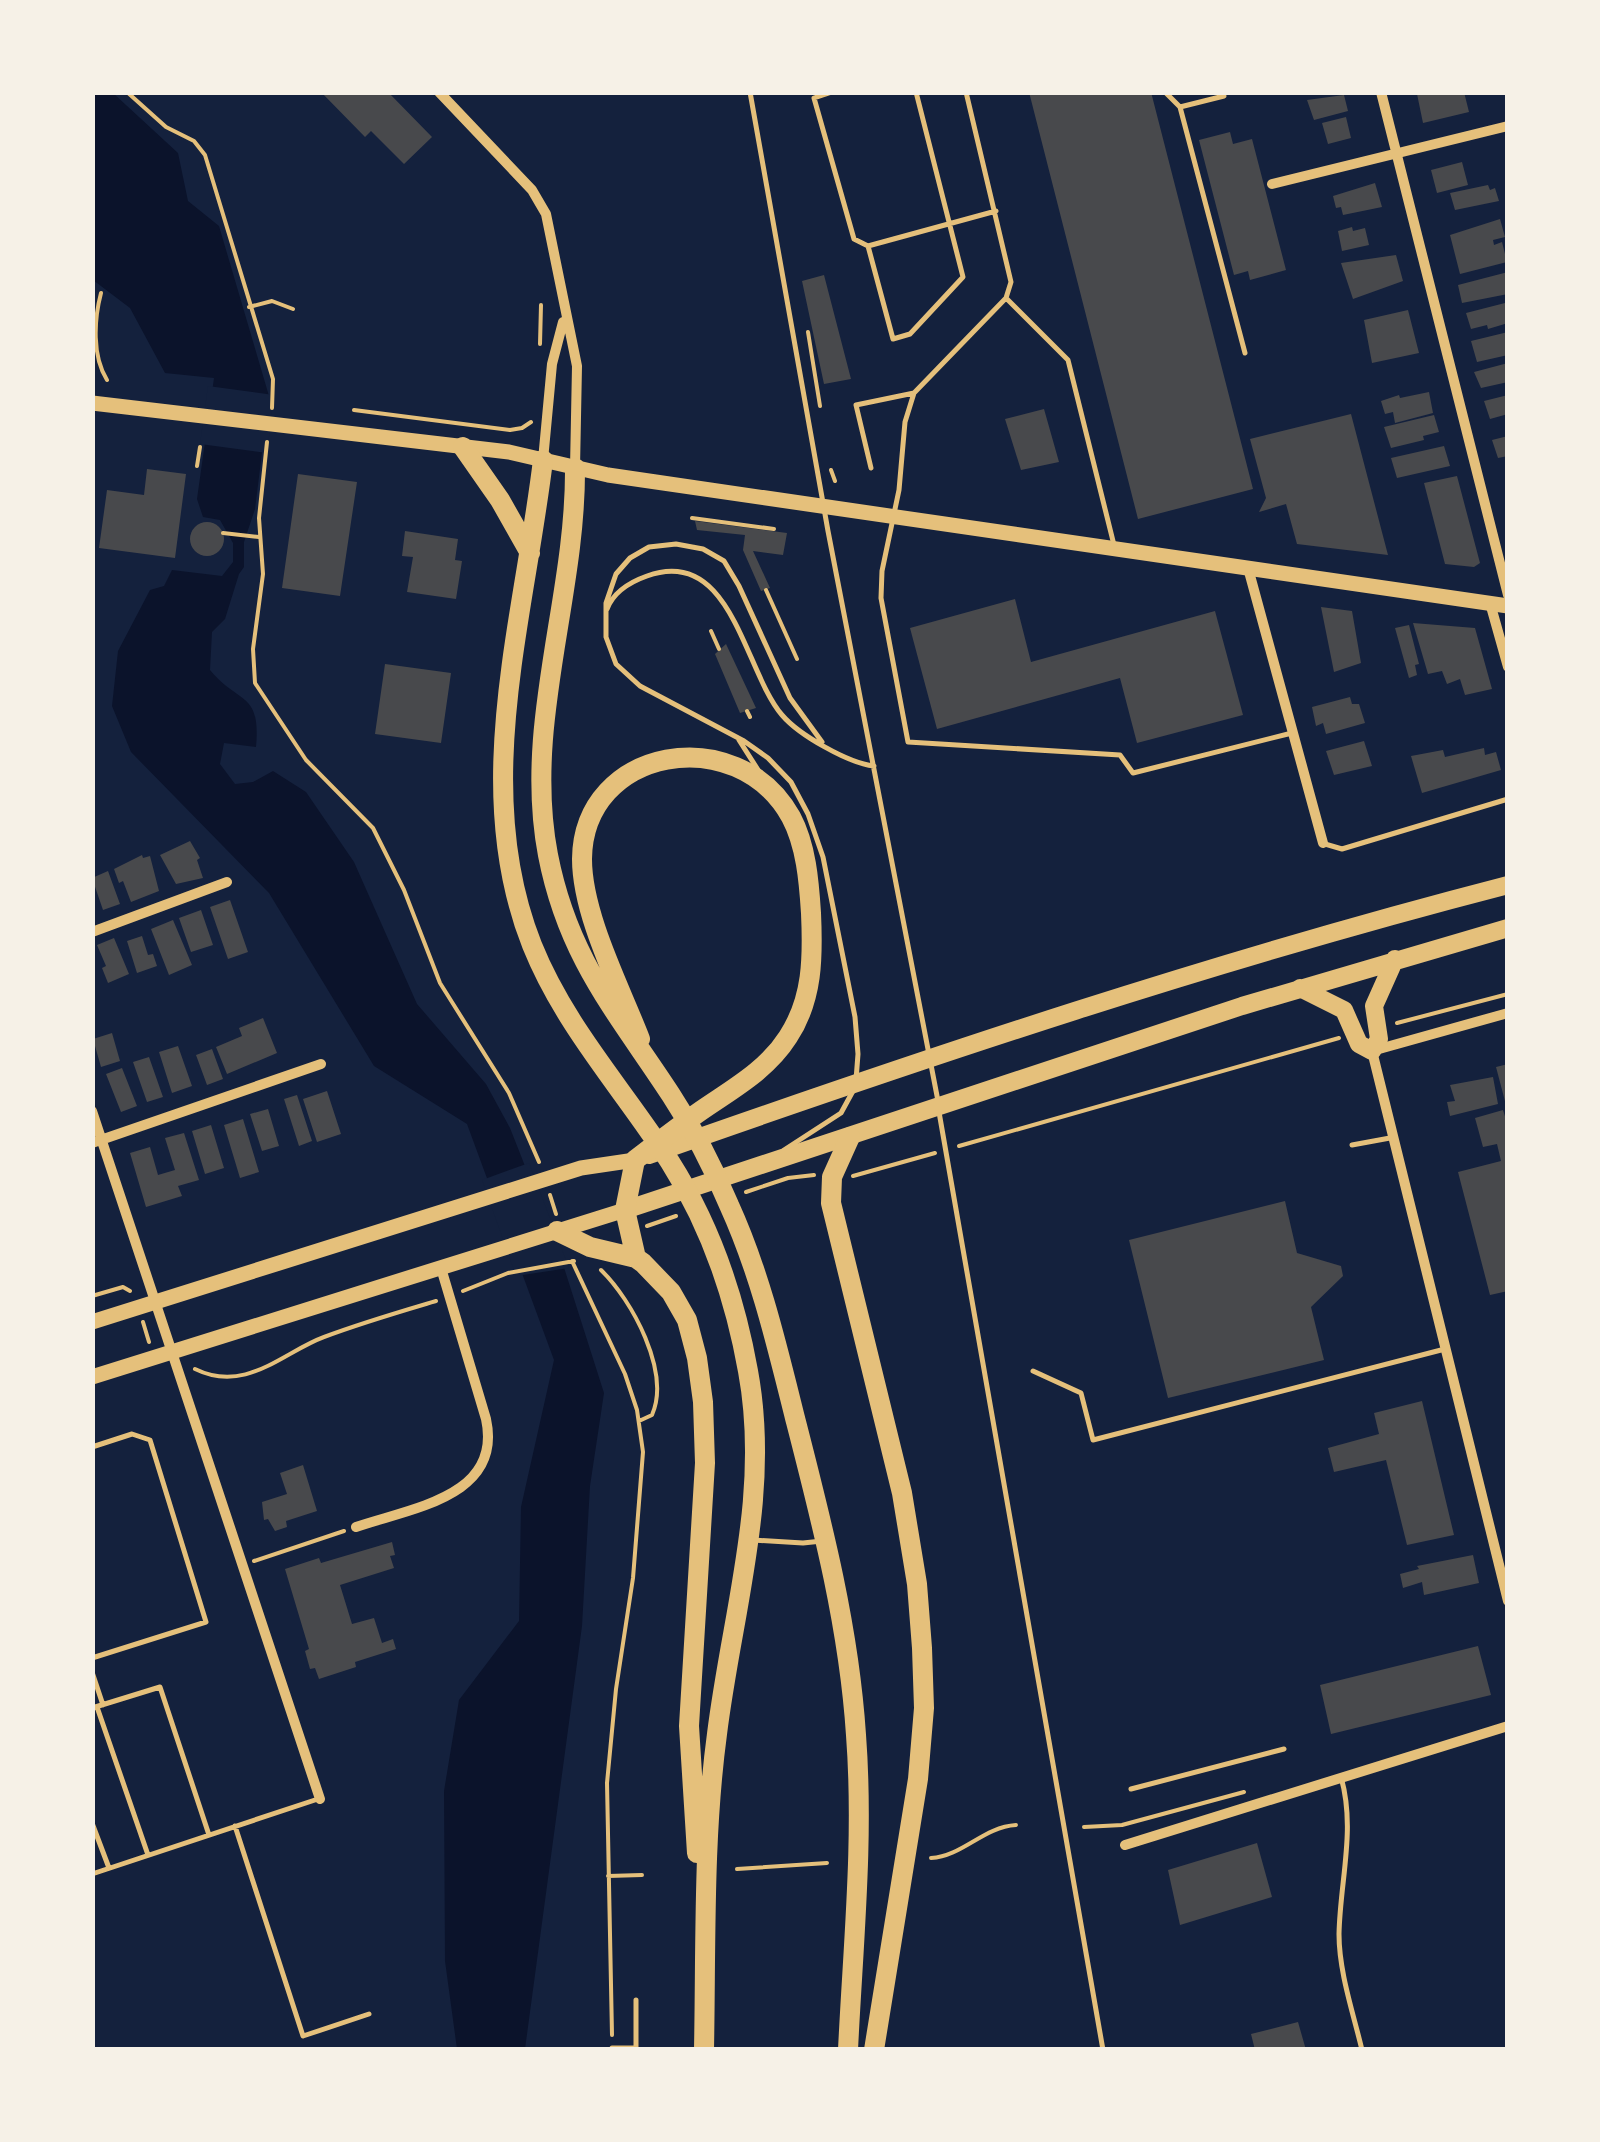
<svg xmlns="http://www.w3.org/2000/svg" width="1600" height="2142" viewBox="0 0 1600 2142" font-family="'Titillium Web',sans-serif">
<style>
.water{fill:#0b132b}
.pier{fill:#14213d}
.building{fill:#48494c}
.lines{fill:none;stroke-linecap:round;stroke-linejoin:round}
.path{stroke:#e5c07b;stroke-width:4}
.service{stroke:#e5c07b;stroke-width:5}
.minor{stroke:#e5c07b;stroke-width:10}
.secondary{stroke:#e5c07b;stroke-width:15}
.primary{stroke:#e5c07b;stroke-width:18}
.motorway{stroke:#e5c07b;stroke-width:20}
</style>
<rect width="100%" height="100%" fill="#14213d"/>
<path class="water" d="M92 93H113L178 153 188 201 219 226 269 396 255 509 244 542V567L239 574 225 619 212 632 210 670C239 705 261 691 256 747L224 743 220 764 235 784 253 782 273 771 306 792 354 862 417 1004 486 1084 510 1128 560 1255 604 1393 590 1486 582 1626 525 2049H457L445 1961 444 1791 459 1700 519 1621 521 1507 554 1360 467 1124 374 1066 269 893 131 752 112 706 118 651 150 590 164 586 172 570 222 576 233 562V543L220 520 203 517 197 499 214 378 165 373 130 308 93 280Z"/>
<path class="pier" d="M208 386 274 395 267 453 200 444Z
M529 1163 569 1268 516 1276 482 1180Z"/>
<path class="building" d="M321 92H388L432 137 404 164 371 131 365 137Z
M1029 92H1134L1135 95 1151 92 1253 489 1138 519Z
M1424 92H1464L1469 112 1423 123 1417 94Z
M1344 95 1348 111 1314 120 1307 100Z
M1346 117 1351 138 1328 144 1322 123Z
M1230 132 1233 144 1252 139 1286 270 1250 280 1248 271 1234 275 1199 140Z
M1462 162 1468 185 1437 193 1431 170Z
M1375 183 1382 207 1343 215 1341 207 1336 208 1333 196Z
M1488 185 1490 190 1495 188 1499 201 1455 210 1450 193Z
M1500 219 1505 237 1493 240 1494 245 1502 242 1507 262 1460 274 1450 235Z
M1352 227 1353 231 1365 228 1369 245 1342 251 1338 231Z
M1396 255 1403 281 1353 299 1341 263Z
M1508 272V294L1462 303 1458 285Z
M824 275 851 379 824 384 802 281Z
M1505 303 1508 323 1488 329 1487 325 1471 329 1466 313Z
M1408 310 1419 353 1372 363 1364 320Z
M1508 332V355L1477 362 1471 341Z
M1508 363V382L1481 388 1474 372Z
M1429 392 1433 413 1395 423 1393 412 1385 414 1381 401 1399 395 1400 398Z
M1508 395V414L1490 419 1484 401Z
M1044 409 1059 462 1021 470 1005 419Z
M1351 414 1388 555 1297 544 1286 504 1259 512 1266 498 1250 439Z
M1434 415 1439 432 1423 436 1424 440 1391 448 1384 427Z
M1508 436V456L1498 458 1492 440Z
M1444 446 1450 466 1397 478 1391 458Z
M147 469 186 474 175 558 99 548 107 490 144 495Z
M298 474 357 482 340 596 282 588Z
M1457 476 1480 563 1474 567 1445 564 1424 483Z
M695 521 787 533 783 555 753 551 770 588 761 591 743 550 745 535 697 530Z
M190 539a17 17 0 1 1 34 0a17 17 0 1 1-34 0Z
M405 531 458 539 455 560 462 561 456 599 407 592 413 557 402 556Z
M1015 599 1031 662 1215 611 1243 715 1137 743 1120 678 937 729 910 628Z
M1321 607 1352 611 1361 663 1334 672Z
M1413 623 1475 628 1492 689 1465 695 1460 679 1447 684 1442 671 1428 674Z
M1409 625 1419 664 1415 665 1417 675 1409 678 1395 628Z
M726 644 756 708 740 713 715 654Z
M385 664 451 673 441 743 375 734Z
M1350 697 1352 704H1359L1365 723 1326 734 1323 723 1316 726 1312 707Z
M1364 741 1372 766 1334 775 1326 751Z
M1484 748 1485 755 1496 752 1501 770 1422 793 1411 756 1443 750 1445 757Z
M190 841 200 858 197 860 203 878 176 884 160 855Z
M142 855 143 858 150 856 159 891 131 902 123 881 119 883 114 869Z
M108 871 120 904 103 910 92 878Z
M230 900 248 952 228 959 210 907Z
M201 910 213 945 191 952 179 918Z
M173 920 192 965 169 975 151 929Z
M142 936 148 955 153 954 157 966 137 973 127 941Z
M114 938 129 974 108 983 102 968 106 966 97 945Z
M263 1018 277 1053 227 1074 216 1047 242 1036 239 1028Z
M112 1033 120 1061 101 1067 93 1039Z
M178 1046 192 1086 172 1093 159 1052Z
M212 1049 223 1079 207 1085 196 1055Z
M149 1057 163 1097 147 1102 133 1062Z
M1508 1064V1105H1506L1496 1067Z
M122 1068 137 1106 121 1112 106 1074Z
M1493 1077 1498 1104 1450 1116 1447 1102 1455 1101 1450 1085Z
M327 1091 341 1134 317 1142 303 1099Z
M297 1095 312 1141 299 1146 284 1099Z
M268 1109 279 1146 262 1151 250 1114Z
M1503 1110 1508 1126V1291L1490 1295 1458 1172 1501 1161 1497 1144 1483 1147 1475 1118Z
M243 1119 259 1172 240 1178 224 1125Z
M211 1125 224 1168 205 1174 192 1131Z
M184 1133 199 1180 178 1186 182 1196 146 1207 130 1153 150 1147 158 1175 175 1170 165 1138Z
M1285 1201 1297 1253 1341 1266 1343 1276 1311 1307 1324 1360 1168 1398 1129 1240Z
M1422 1401 1454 1535 1407 1545 1386 1460 1334 1472 1328 1448 1379 1434 1374 1413Z
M303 1465 317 1511 286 1521 287 1527 275 1531 268 1519 264 1520 262 1502 287 1494 280 1473Z
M392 1542 395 1555 390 1556 394 1568 340 1585 352 1624 374 1618 382 1643 393 1639 396 1649 355 1662 356 1667 319 1679 315 1668 310 1669 305 1651 309 1649 285 1569 319 1558 321 1563Z
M1473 1555 1479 1583 1424 1595 1422 1582 1403 1588 1400 1574 1419 1569 1417 1566Z
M1478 1646 1491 1695 1331 1734 1320 1685Z
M1257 1843 1272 1897 1180 1925 1168 1870Z
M1298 2022 1306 2050H1255L1251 2034Z"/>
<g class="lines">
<path class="path" d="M127 92 166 127 194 141 205 155 273 379 272 408
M101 293C94 320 92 356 107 380
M249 307 272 301 293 309
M808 332 820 406
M540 344 541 305
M354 410 510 430 522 428 531 422
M267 442 259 518 263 574 253 649 255 683 306 760 373 828 404 890 440 983 509 1093 539 1162
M197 466 200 447
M831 470 835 481
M692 518 774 529
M223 533 259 537
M766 590 797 659
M711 631 719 649
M747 711 750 717
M1397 1023 1508 994
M959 1146 1339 1038
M853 1176 935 1153
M746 1192 788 1178 814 1175
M550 1195 556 1214
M647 1226 676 1216
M572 1261 625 1374 637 1410 643 1452 633 1578 616 1689 607 1783 612 2035
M601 1270C632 1300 671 1372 652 1415L639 1421
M463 1291 508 1273 574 1261
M92 1296 123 1287 130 1291
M143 1322 149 1342
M195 1369C246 1394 283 1352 324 1337 361 1323 399 1312 436 1301
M254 1561 344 1531
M1084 1827 1122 1825 1244 1792
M931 1858C963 1856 983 1827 1016 1825
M737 1869 827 1863
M608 1876 642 1875"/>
<path class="service" d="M750 92 828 531 938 1101
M832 92 814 98 854 239 868 246
M916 92 963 277 910 334 893 339 868 246 996 211
M966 92 1011 282 1006 298 914 393 905 422 899 490 882 571 881 598 908 742 1120 755 1133 773 1292 733
M1165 92 1180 107 1245 353
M1180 107 1224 96
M1006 298 1068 360 1114 545
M871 468 856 405 914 393
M607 609C614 591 630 582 647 576 732 545 744 671 782 715 799 735 848 763 874 766
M739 740 760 773
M822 742 790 698 739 586 724 561 703 549 676 544 649 547 630 558 616 574 606 603V637L616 664 640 686 744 741 768 758 791 782 808 814 823 857 855 1017 858 1054 856 1080
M1325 844 1342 849 1508 799
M939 1112 1103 2050
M1352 1145 1390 1138
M784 1150 841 1113 853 1091
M1033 1371 1081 1393 1093 1440 1445 1349
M92 1447 132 1434 150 1440 206 1622 92 1658
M753 1540 803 1543 822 1541
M92 1672 103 1705
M97 1707 148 1855
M92 1708 160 1687 209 1835
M1341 1777C1356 1829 1340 1881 1339 1934 1339 1972 1353 2012 1362 2050
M1131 1789 1284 1749
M92 1823 109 1868
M235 1826 303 2036 369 2014
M92 1874 318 1799
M636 2000V2050
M612 2048H636"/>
<path class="minor" d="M439 92 532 190 546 214 577 366 575 468
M1381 92 1508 595
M1272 184 1508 126
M543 460 552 364 563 322
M1248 568 1323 843
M1490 603 1508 667
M92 932 227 882
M1508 1013 1372 1051 1508 1601
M92 1111 320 1799
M92 1143 321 1064
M356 1527C411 1508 503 1497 486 1419L441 1268
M1125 1845 1508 1726"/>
<path class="secondary" d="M92 403 509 452 608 475 1508 606
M92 1322 581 1168 635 1160
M92 1377 625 1210"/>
<path class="primary" d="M1300 988 1344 1010 1359 1044 1372 1051 1379 1039 1374 1006 1395 959
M649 1155C933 1055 1217 960 1508 885
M625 1210 1242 1006 1508 928"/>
<path class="motorway" d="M463 447 500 500 530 553
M543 460C524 620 470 789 532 945 565 1027 623 1089 670 1162 710 1225 735 1298 748 1371 771 1495 732 1612 717 1734 703 1838 706 1945 704 2050
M575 468C576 598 523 725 548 855 568 958 616 1011 671 1095 694 1130 713 1167 729 1205 760 1273 777 1346 795 1418 822 1523 849 1627 856 1735 864 1840 853 1945 848 2050
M850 1137 832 1177 831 1203 902 1493 917 1584 922 1648 924 1708 918 1779 874 2050
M557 1231 590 1247 636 1258 643 1263 671 1292 687 1320 697 1358 703 1402 705 1463 689 1726 697 1853
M636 1258 625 1210 635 1160C657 1143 679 1126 702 1110 734 1088 767 1070 788 1037 813 999 813 957 811 913 809 881 806 845 791 817 737 720 583 747 582 859 582 915 620 987 640 1039"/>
</g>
<rect width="1600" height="2142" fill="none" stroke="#f6f1e7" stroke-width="190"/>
</svg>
